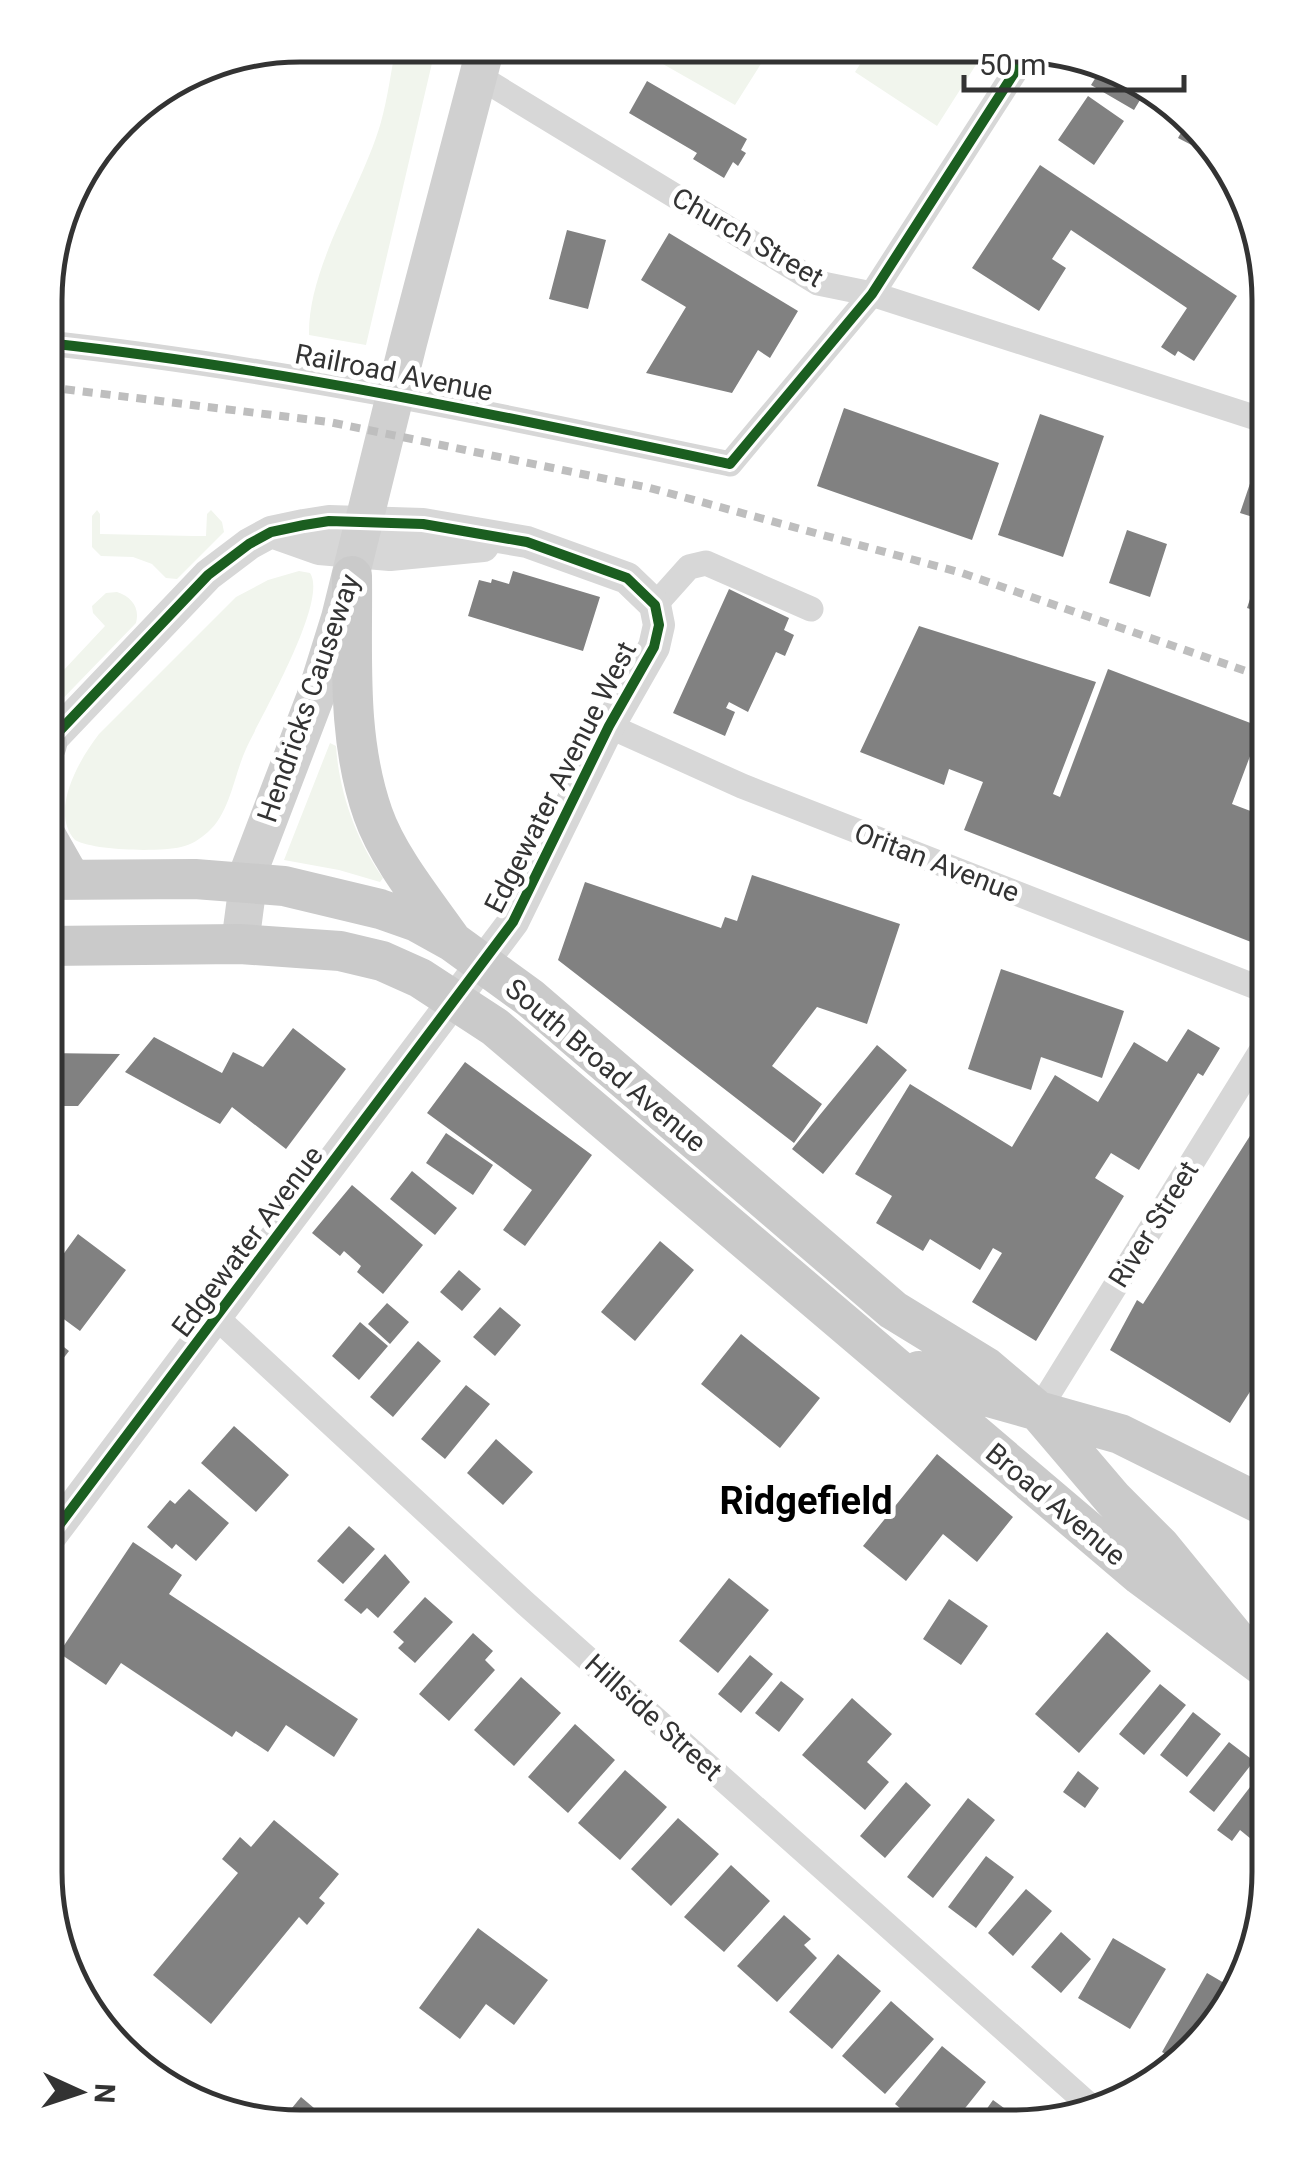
<svg xmlns="http://www.w3.org/2000/svg" width="1314" height="2172" viewBox="0 0 1314 2172" font-family="Roboto,sans-serif">
<style>
.green{fill:#f1f5ed}
.building{fill:#818181}
.lines{fill:none;stroke-linecap:round;stroke-linejoin:round}
.minor{stroke:#d7d7d7;stroke-width:25}
.tertiary{stroke:#d7d7d7;stroke-width:32}
.secondary{stroke:#d0d0d0;stroke-width:38}
.primary{stroke:#cacaca;stroke-width:40}
.rail{stroke:#bebebe;stroke-width:8;stroke-dasharray:10 8;stroke-linecap:butt}
.cycleway-casing{stroke:#fff;stroke-width:16}
.cycleway{stroke:#1b5e20;stroke-width:10}
.labels{text-anchor:middle;stroke-width:10;stroke-linejoin:round;paint-order:stroke}
.street-label{font-size:28px;fill:#333;stroke:#fff}
.district-label{font-size:38px;font-weight:bold;fill:#000;stroke:#fff}
.rim{fill:none;stroke:#333;stroke-width:5}
</style>
<rect width="100%" height="100%" fill="#fff"/>
<path class="green" d="M396 46H436L366 345 309 335C308 265 362 189 381 122 388 97 391 71 396 46Z
M633 47 771 48 735 105Z
M870 49H986L937 126 855 72Z
M211 510 222 522 224 532 177 579 166 578 152 564 133 557 101 556 92 547V516L97 510 100 514V534L194 536H206L207 514Z
M299 571 310 573C329 601 260 718 246 749 234 775 230 813 208 832 200 839 191 845 181 847 159 852 95 851 75 840 49 811 79 760 99 734L236 597 268 580Z
M117 592C132 597 140 608 136 623L47 715V688L105 626 93 613 92 606 106 593Z
M330 743 336 746C339 792 356 840 383 878L380 882 339 870 284 860Z"/>
<path class="building" d="M824 48 869 49 859 64 842 53 839 57Z
M1101 69 1146 90 1134 110 1091 85Z
M647 81 747 139 741 150 746 153 738 166 733 162 724 178 693 159 697 153 629 113Z
M1088 96 1124 121 1094 165 1058 140Z
M1189 118 1211 149 1209 154 1178 138Z
M1040 165 1237 296 1194 361 1178 351 1175 356 1161 347 1187 308 1071 230 1052 259 1066 268 1039 311 972 268Z
M567 230 606 240 588 309 549 299Z
M669 233 798 311 770 358 758 350 732 393 646 373 686 307 641 280Z
M1263 353 1269 354V389L1255 386Z
M844 408 999 463 972 540 817 486Z
M1040 414 1104 436 1063 557 998 535Z
M1260 454 1269 457V522L1240 513Z
M1127 530 1167 544 1150 597 1109 583Z
M1268 545H1269V615L1247 608Z
M513 571 600 597 583 651 468 616 479 580 491 583 492 579 509 584Z
M729 589 789 618 784 630 794 635 785 656 776 652 748 712 729 702 726 708 735 712 725 736 673 713Z
M919 626 1096 682 1053 794 1060 797 1108 669 1261 727 1232 804 1269 818V949L964 830 983 782 949 769 944 785 860 752Z
M752 875 900 924 867 1024 817 1007 772 1066 822 1104 794 1143 558 960 585 882 721 928 725 917 737 921Z
M1001 969 1124 1011 1102 1078 1041 1057 1031 1090 968 1069Z
M293 1028 346 1069 286 1149 232 1107 220 1124 125 1072 154 1037 222 1073 233 1052 263 1067Z
M1188 1029 1220 1048 1203 1076 1198 1073 1139 1170 1111 1153 1095 1178 1124 1196 1036 1341 972 1302 1002 1253 993 1248 980 1270 930 1239 923 1251 876 1223 892 1196 855 1174 910 1084 1012 1147 1055 1075 1098 1102 1134 1042 1167 1062Z
M877 1045 907 1070 823 1174 792 1149Z
M46 1053 120 1054 78 1106H46Z
M465 1062 592 1155 525 1246 503 1230 532 1190 427 1113Z
M1269 1106V1362L1230 1423 1110 1350 1137 1300 1143 1304Z
M446 1133 493 1165 473 1195 426 1163Z
M412 1171 457 1208 435 1235 390 1199Z
M352 1185 423 1245 383 1294 357 1272 361 1266 344 1251 340 1256 312 1233Z
M78 1234 126 1270 80 1331 46 1306V1278Z
M660 1241 694 1270 635 1341 601 1312Z
M459 1270 481 1289 462 1311 440 1292Z
M387 1303 409 1322 390 1344 368 1324Z
M500 1307 521 1325 495 1356 473 1337Z
M360 1322 388 1346 359 1380 332 1356Z
M46 1333 69 1351 46 1381Z
M741 1334 820 1398 780 1448 701 1384Z
M418 1341 441 1361 393 1417 370 1397Z
M466 1385 490 1404 445 1459 421 1439Z
M234 1426 289 1475 256 1512 201 1463Z
M496 1439 533 1472 503 1505 467 1473Z
M937 1454 1013 1517 977 1562 943 1534 906 1581 863 1546Z
M189 1489 229 1523 196 1561 176 1544 172 1549 147 1527 170 1500 175 1504Z
M349 1526 375 1549 343 1584 317 1561Z
M133 1542 182 1575 169 1594 358 1719 334 1757 286 1725 268 1752 236 1731 232 1737 121 1663 106 1685 59 1653Z
M385 1554 410 1582 378 1618 367 1608 361 1614 344 1600Z
M729 1578 769 1610 718 1673 679 1641Z
M425 1597 453 1622 415 1663 398 1648 404 1642 393 1632Z
M949 1599 988 1626 961 1665 923 1639Z
M1107 1632 1151 1671 1079 1753 1035 1714Z
M473 1633 493 1651 485 1660 495 1670 449 1721 419 1694Z
M750 1655 773 1674 741 1713 718 1694Z
M521 1677 561 1713 514 1766 474 1730Z
M781 1681 804 1699 779 1732 755 1713Z
M1160 1684 1186 1705 1144 1755 1119 1734Z
M852 1698 892 1734 867 1762 889 1782 865 1810 802 1755Z
M1193 1712 1221 1734 1187 1777 1160 1755Z
M575 1724 615 1760 568 1813 528 1777Z
M1229 1742 1254 1761 1214 1812 1189 1792Z
M625 1770 667 1807 620 1860 578 1823Z
M1078 1771 1099 1788 1085 1808 1063 1792Z
M1257 1778 1268 1787V1826L1256 1843 1240 1830 1232 1841 1217 1830Z
M906 1782 931 1805 885 1858 860 1836Z
M968 1798 995 1820 933 1898 907 1877Z
M678 1818 719 1854 671 1906 631 1869Z
M274 1820 339 1874 319 1898 325 1903 307 1925 299 1917 211 2024 153 1975 238 1873 222 1859 240 1837 251 1847Z
M986 1856 1014 1877 976 1928 948 1907Z
M731 1865 770 1901 724 1952 684 1917Z
M1026 1889 1052 1911 1013 1956 988 1933Z
M784 1915 811 1939 804 1945 817 1958 777 2002 737 1966Z
M478 1928 548 1980 514 2025 486 2004 460 2039 419 2008Z
M1061 1932 1091 1959 1061 1993 1031 1967Z
M1113 1938 1166 1969 1130 2029 1078 1998Z
M838 1954 881 1991 832 2049 789 2012Z
M1207 1973 1231 1987 1217 2027 1174 2059 1162 2052Z
M891 2001 934 2039 885 2094 842 2056Z
M942 2046 986 2082 950 2127H923L895 2104Z
M301 2097 334 2125H278Z
M993 2100 1023 2122 1020 2126 974 2127Z"/>
<g class="lines">
<path class="minor" d="M478 76 818 283 872 294 1269 422
M47 343C278 368 503 416 730 464L872 294 1029 50
M655 605 689 567 706 563 811 609
M609 726 742 786 1269 992
M217 1318 525 1603 1096 2111
M1038 1411 1269 1038"/>
<path class="tertiary" d="M271 532 319 549 390 555 483 546
M45 1544 513 922 609 726 654 647 659 625 655 605 627 578 527 542 423 524 329 521 304 525 271 532 249 544 208 575 47 744"/>
<path class="secondary" d="M240 944 250 868 315 698 340 618 408 343 486 46"/>
<path class="primary" d="M352 576C353 656 346 737 373 814 388 857 424 901 450 938
M46 747 47 744
M46 836 71 880
M46 880 195 879 284 886 380 909 417 922 453 942 530 998 893 1310 986 1367 1038 1411 1113 1499 1160 1546 1245 1650
M46 946 240 944 340 951 382 961 420 978 495 1027 1140 1575 1268 1670
M919 1371 960 1389 1120 1434 1269 1508"/>
<path class="rail" d="M47 387 329 422 650 488 962 573 1269 679"/>
<g class="cycleway-casing">
<path id="cycleway" d="M47 343C278 368 503 416 730 464L872 294 1029 50
M45 1544 513 922 609 726 654 647 659 625 655 605 627 578 527 542 423 524 329 521 304 525 271 532 249 544 208 575 47 744"/>
</g>
<use href="#cycleway" class="cycleway"/>
</g>
<g class="labels">
<g class="street-label">
<text transform="translate(748 237) rotate(30)" y="10">Church Street</text>
<text transform="translate(394 372) rotate(11)" y="10">Railroad Avenue</text>
<text transform="translate(308 698) rotate(-71)" y="10">Hendricks Causeway</text>
<text transform="translate(560 777) rotate(-63)" y="10">Edgewater Avenue West</text>
<text transform="translate(937 862) rotate(21)" y="10">Oritan Avenue</text>
<text transform="translate(606 1065) rotate(40)" y="10">South Broad Avenue</text>
<text transform="translate(1153 1224) rotate(-58)" y="10">River Street</text>
<text transform="translate(247 1241) rotate(-53)" y="10">Edgewater Avenue</text>
<text transform="translate(1056 1504) rotate(40)" y="10">Broad Avenue</text>
<text transform="translate(654 1717) rotate(42)" y="10">Hillside Street</text>
</g>
<g class="district-label">
<text x="806" y="1514">Ridgefield</text>
</g>
</g>
<path d="M0 0H1314V2172H0ZM300 62H1014A238 238 0 0 1 1252 300V1872A238 238 0 0 1 1014 2110H300A238 238 0 0 1 62 1872V300A238 238 0 0 1 300 62Z" fill="#fff" fill-rule="evenodd"/>
<path class="rim" d="M300 62H1014A238 238 0 0 1 1252 300V1872A238 238 0 0 1 1014 2110H300A238 238 0 0 1 62 1872V300A238 238 0 0 1 300 62Z"/>
<g transform="translate(80 2092) rotate(93)" stroke="#ffffff" stroke-width="8" paint-order="stroke">
<path d="M0-8L18 38L0 25L-18 38Z" fill="#333333"/>
<text y="-15" font-size="28" font-weight="bold" text-anchor="middle" fill="#333333">N</text>
</g>
<path d="M964 75v15h220v-15" fill="none" stroke="#333333" stroke-width="5"/>
<text x="979" y="75" font-size="30" fill="#333333" stroke="#ffffff" stroke-width="8" paint-order="stroke">50 m</text>
</svg>
